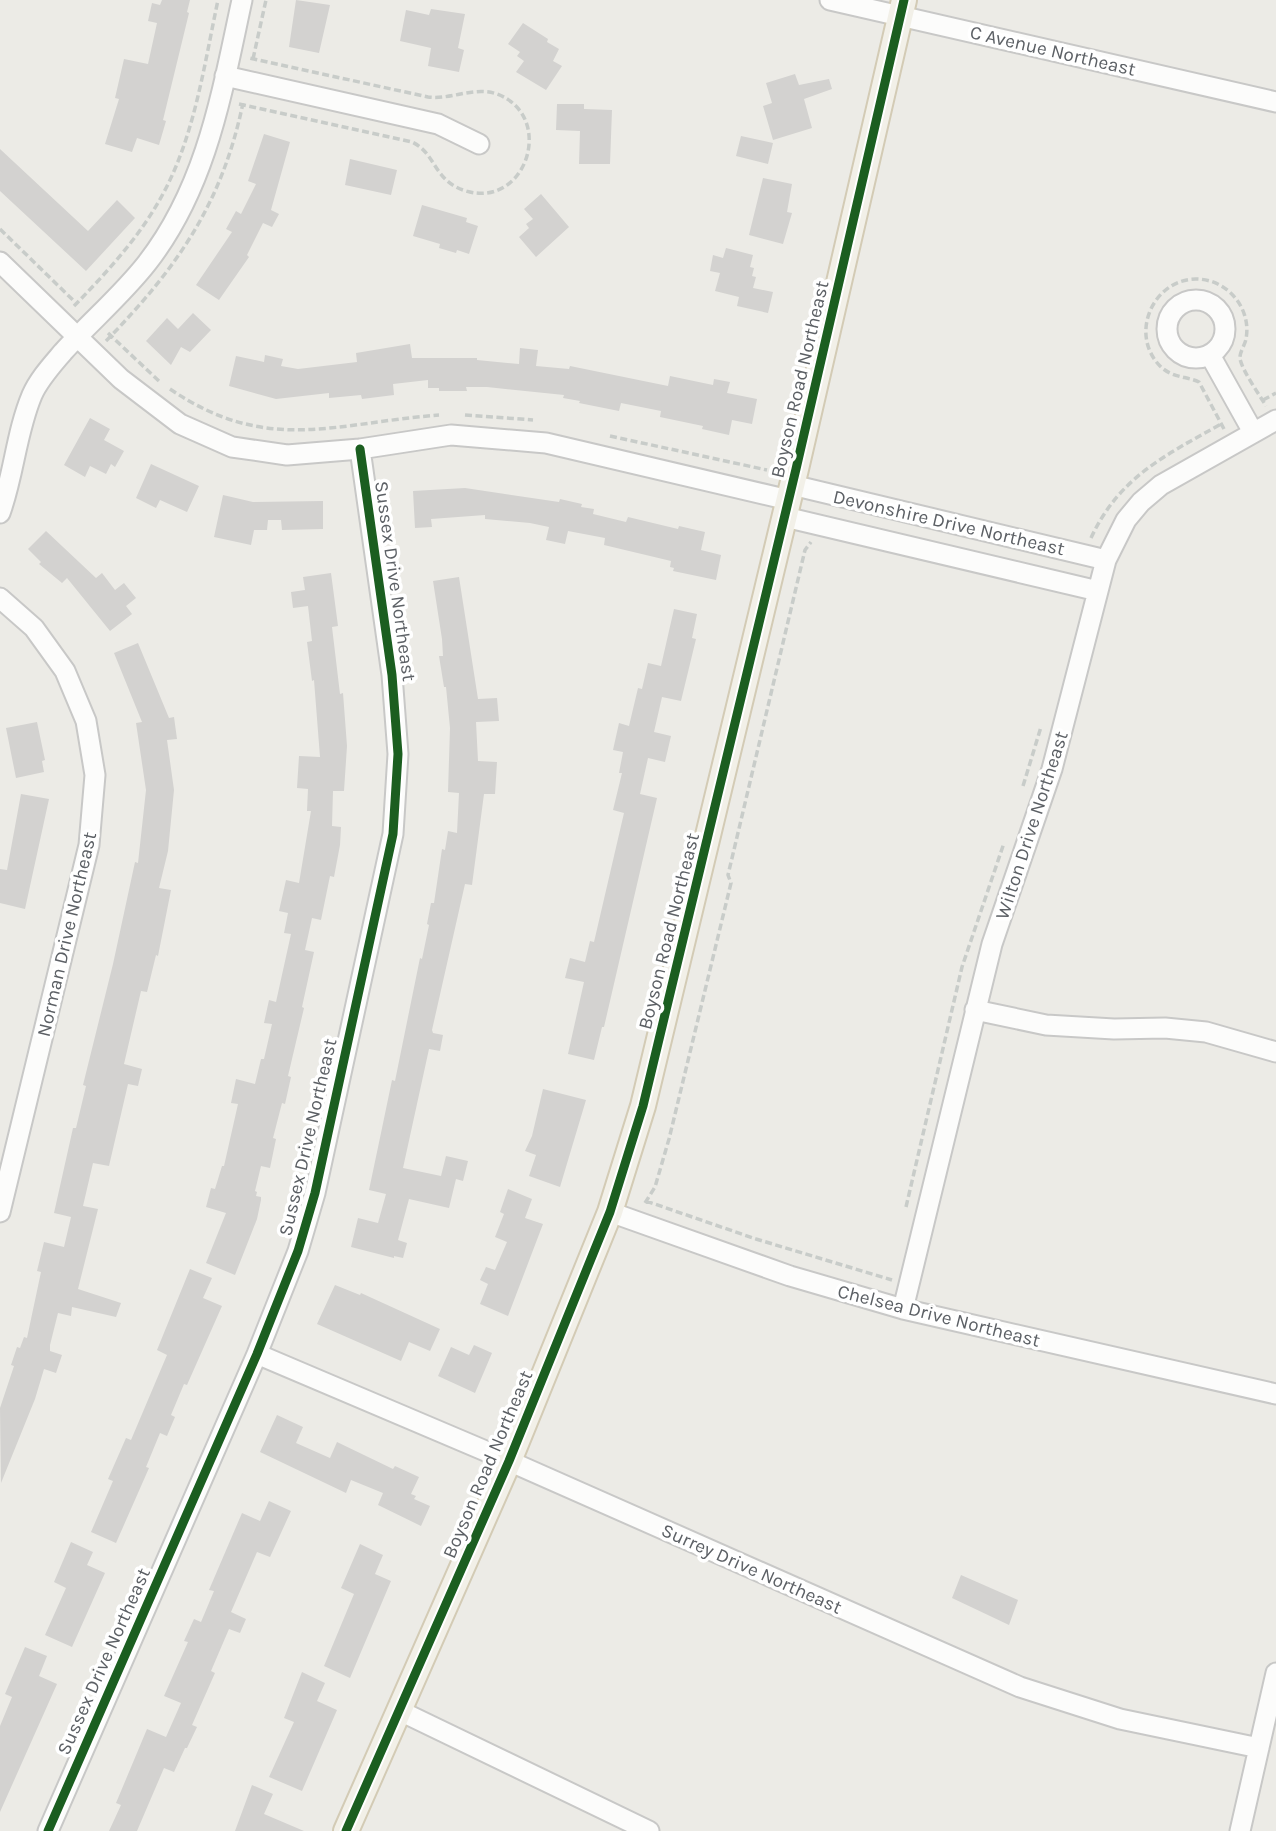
<svg xmlns="http://www.w3.org/2000/svg" width="1276" height="1831" viewBox="0 0 1276 1831" font-family="Karla,sans-serif">
<style>
.building{fill:#d3d2d0}
.lines{fill:none;stroke-linecap:round;stroke-linejoin:round}
.minor-casing{stroke:#c8c8c7;stroke-width:23}
.major-casing{stroke:#d3cbb5;stroke-width:28}
.path{stroke:#c8ccc9;stroke-width:3.5;stroke-dasharray:7 3.5;stroke-linecap:butt}
.minor{stroke:#fcfcfb;stroke-width:19}
.major{stroke:#f2f0e8;stroke-width:24}
.cycleway-casing{stroke:#fff;stroke-width:13}
.cycleway{stroke:#1b5e20;stroke-width:9}
.labels{text-anchor:middle;stroke-width:7;stroke-linejoin:round;paint-order:stroke}
.street-label{font-size:19px;fill:#5c6065;stroke:#fff}
</style>
<rect width="100%" height="100%" fill="#ecebe6"/>
<path class="building" d="M162 0H190L187 12 189 13 163 120 166 121 159 145 137 138 132 152 105 144 119 99 115 98 124 59 148 64 157 23 148 21 152 3 160 5Z
M296 0 330 5 319 53 289 47Z
M431 9 465 14 458 48 464 50 459 72 428 66 431 48 400 41 406 10 429 15Z
M523 23 548 39 547 42 559 49 553 61 562 66 546 90 516 72 524 61 517 56 520 52 508 44Z
M795 74 799 85 829 79 832 89 804 99 812 128 773 140 763 106 772 103 766 83Z
M557 104H584V109L612 110 610 164H579L580 131 556 130Z
M264 134 290 142 271 210 279 214 272 227 263 223 247 255 249 257 219 300 196 285 232 232 226 229 236 211 241 214 256 184 248 181Z
M741 136 773 143 768 164 736 156Z
M0 149 88 231 117 200 135 218 86 271 0 191Z
M350 159 397 170 391 195 345 185Z
M763 178 792 184 787 212 792 213 783 244 749 235Z
M541 194 569 227 536 257 519 237 529 228 526 224 533 219 524 209Z
M422 205 467 218 466 222 478 226 469 254 457 250 456 253 439 248 440 244 413 236Z
M726 248 753 255 750 267 754 268 752 276 756 277 753 288 773 292 768 313 737 306 739 297 715 291 720 273 710 271 713 255 723 258Z
M193 313 211 330 190 352 181 347 171 365 146 341 167 318 178 329Z
M410 344 412 358H477V360L519 364 520 348 538 350 536 366 569 369 570 366 668 386 670 376 713 385 714 379 730 382 727 393 757 399 752 424 732 420 729 435 702 429 703 426 660 417 661 411 621 403 619 411 579 403 580 401 563 398 564 395 487 387H466L467 391H439V388H428V380L393 384 394 395 362 399 361 395 329 398V393L276 399 229 386 236 356 264 362 265 355 283 359 281 366 298 369 357 362 356 353Z
M90 418 110 429 104 440 124 451 115 467 111 464 106 474 90 466 85 477 64 465Z
M151 464 199 486 187 512 160 500 156 508 136 498Z
M465 488 559 502 560 499 582 504 581 507 594 509 593 514 626 522 628 517 678 529 679 526 705 532 701 550 721 555 716 580 673 571 674 568 670 567 671 561 604 545 605 538 568 531 565 544 546 540 549 527 530 523 485 519V515L431 519 432 527 415 528 413 491Z
M223 495 253 502 323 501V529L282 530 281 520H268L267 530H254L251 545 214 537Z
M46 531 96 578 102 573 115 590 124 583 136 598 126 606 132 614 110 631 67 578 62 583 39 564 41 562 28 549Z
M331 573 338 626 332 627 340 694 343 693 347 746 344 791H333L332 826 341 827 340 845 334 877 330 876 321 920 312 918 305 950 314 952 302 1007 304 1008 288 1076 291 1077 285 1104 282 1103 273 1138 276 1139 270 1168 261 1166 255 1191 257 1192 256 1196 261 1197V1200L257 1219 235 1275 206 1263 226 1213 206 1207 211 1188 215 1189 222 1166H224L238 1104 231 1103 236 1079 255 1084 261 1059H264L272 1024 264 1023 269 1000 276 1002 291 934 284 933 288 913 279 911 286 880 299 883 311 811H307L308 789 297 788 299 756 320 757 314 680 312 681 307 642 312 641 308 606 293 608 291 592 305 590 303 577Z
M459 577 478 699 497 698 499 721 476 722 478 761 497 762 495 794H484L472 885 465 884 432 1030 433 1033 443 1035 440 1051 429 1049 403 1168 441 1176 446 1156 468 1161 463 1181 456 1179 449 1208 409 1199 398 1240 407 1243 403 1258 394 1256V1258L351 1247 358 1218 378 1223 386 1194 369 1190 381 1133 392 1080 395 1081 420 958 422 959 429 925 427 924 431 903H434L442 849 445 850 448 831 457 833 459 793 448 792 450 728 446 687H444L439 656H443L442 639 433 581Z
M674 609 697 614 692 638 696 639 681 701 662 697 654 732 671 736 665 762 648 758 640 794 657 798 604 1027H602L594 1060 568 1054 584 982 565 978 570 958 585 962 590 941 594 942 624 813 613 810 622 773H619L623 752 613 750 619 723 629 726 638 688 642 689 648 663 661 666Z
M138 643 169 718 174 717 177 739 167 740 174 790 168 851 159 888 171 890 158 956 156 955 147 992 141 991 124 1064 142 1069 138 1086 128 1084 109 1166 93 1163 83 1206 98 1209 78 1289 121 1303 116 1317 72 1307 71 1316 58 1313 50 1345V1351L62 1355 56 1373 44 1369 35 1399 1 1483 0 1408 14 1366 11 1365 17 1347 20 1348 24 1337 27 1338 41 1272 37 1271 44 1242 64 1247 71 1217 54 1213 73 1128H76L86 1086 83 1085 113 964 135 862 138 863 146 790 136 723 142 722 114 653Z
M37 722 45 760 42 761 44 772 16 778 6 728Z
M21 794 49 799 25 909 0 903V869L7 870Z
M543 1089 586 1100 560 1187 529 1176 536 1155 525 1151 532 1136Z
M508 1189 532 1199 525 1218 543 1224 508 1316 480 1304 488 1284 480 1280 486 1267 495 1270 507 1242 495 1237 504 1214 500 1212Z
M190 1269 212 1278 203 1298 222 1306 187 1385 184 1384 171 1415 175 1417 167 1436 160 1433 146 1467 149 1468 116 1543 91 1532 113 1481 108 1479 126 1438 131 1440 167 1355 157 1350Z
M335 1285 360 1295 361 1293 440 1329 430 1351 409 1342 401 1361 317 1324Z
M474 1345 492 1353 475 1393 438 1376 451 1347 469 1355Z
M277 1415 303 1427 296 1443 330 1458 337 1442 393 1469 395 1466 419 1477 411 1494 416 1496 414 1499 430 1506 421 1526 378 1505 383 1493 351 1480 346 1493 260 1452Z
M269 1501 291 1511 270 1557 257 1552 231 1612 246 1619 240 1633 229 1629 211 1671 215 1673 192 1725 197 1727 187 1748H185L174 1772 164 1768 137 1831H109L121 1805 116 1803 147 1729 166 1737 181 1703 164 1696 188 1642 184 1641 194 1619 201 1622 214 1591 209 1590 242 1513 260 1521Z
M71 1542 93 1552 87 1565 105 1573 72 1647 45 1635 66 1588 54 1582Z
M360 1544 383 1555 375 1574 391 1581 350 1678 324 1666 354 1594 341 1588Z
M961 1575 1018 1600 1009 1625 952 1598Z
M25 1647 47 1656 39 1676 57 1684 0 1812V1726L12 1697 5 1694Z
M302 1672 325 1683 317 1701 337 1710 302 1791 269 1777 294 1722 284 1718Z
M252 1785 273 1794 264 1814 304 1831H235Z"/>
<g class="lines">
<g class="minor-casing">
<path id="minor" d="M830 0 1276 102
M225 76 438 124 479 144
M0 262 121 379 180 424 232 447 287 455 360 449 451 435 546 443 789 500
M1167 329a29 29 0 1 1 58 0a29 29 0 1 1-58 0Z
M1210 355 1253 432
M792 485 1106 560
M0 513C14 475 16 433 32 395 39 379 52 365 63 352 90 322 122 295 147 263 207 186 222 92 242 0
M785 517 1098 591
M0 598 34 628 65 671 86 721 95 775 89 845 0 1212
M975 1010 1046 1025 1114 1029 1165 1028 1206 1032 1276 1052
M610 1212 790 1276 903 1309 1276 1394
M903 1309 992 944 1052 769 1106 560 1126 520 1141 502 1161 485 1276 420
M257 1354 509 1461 1020 1687 1120 1719 1259 1748
M398 1710 649 1831
M48 1831 257 1354 298 1251 315 1193 393 834 398 754 392 675 360 449
M1240 1831 1276 1673"/>
</g>
<g class="major-casing">
<path id="major" d="M346 1831 509 1461 610 1212 643 1106 796 469 904 0"/>
</g>
<path class="path" d="M253 59 266 0
M239 104 412 142C437 154 433 181 466 191 527 209 556 116 497 94 474 86 451 100 428 97L249 58
M0 229 76 303
M74 306C111 268 146 230 169 182 196 126 205 61 218 0
M108 333 161 383
M106 341C177 268 222 204 243 103
M170 389C267 455 334 423 439 415
M1263 400 1276 393
M465 415 533 420
M1224 429 1199 382C1186 376 1172 378 1160 366 1125 330 1160 267 1210 281 1234 288 1251 313 1246 339 1245 345 1239 353 1240 359 1243 372 1259 394 1266 406
M610 436 767 470
M1091 538C1119 477 1166 455 1221 424
M1023 786 1041 727
M646 1201 756 1239 892 1280
M645 1203 655 1187 669 1139 731 883 728 875 805 550 811 542
M906 1207 962 967 1004 843"/>
<use href="#minor" class="minor"/>
<use href="#major" class="major"/>
<g class="cycleway-casing">
<path id="cycleway" d="M48 1831 257 1354 298 1251 315 1193 393 834 398 754 392 675 360 449
M346 1831 509 1461 610 1212 643 1106 796 469 904 0"/>
</g>
<use href="#cycleway" class="cycleway"/>
</g>
<g class="labels">
<g class="street-label">
<text transform="translate(1053 50) rotate(13)" y="7">C Avenue Northeast</text>
<text transform="translate(799 379) rotate(-77)" y="7">Boyson Road Northeast</text>
<text transform="translate(949 522) rotate(13)" y="7">Devonshire Drive Northeast</text>
<text transform="translate(396 581) rotate(82)" y="7">Sussex Drive Northeast</text>
<text transform="translate(1031 825) rotate(-72)" y="7">Wilton Drive Northeast</text>
<text transform="translate(668 931) rotate(-76)" y="7">Boyson Road Northeast</text>
<text transform="translate(66 934) rotate(-77)" y="7">Norman Drive Northeast</text>
<text transform="translate(307 1137) rotate(-77)" y="7">Sussex Drive Northeast</text>
<text transform="translate(939 1315) rotate(14)" y="7">Chelsea Drive Northeast</text>
<text transform="translate(487 1464) rotate(-67)" y="7">Boyson Road Northeast</text>
<text transform="translate(752 1568) rotate(24)" y="7">Surrey Drive Northeast</text>
<text transform="translate(103 1661) rotate(-66)" y="7">Sussex Drive Northeast</text>
</g>
</g>
</svg>
